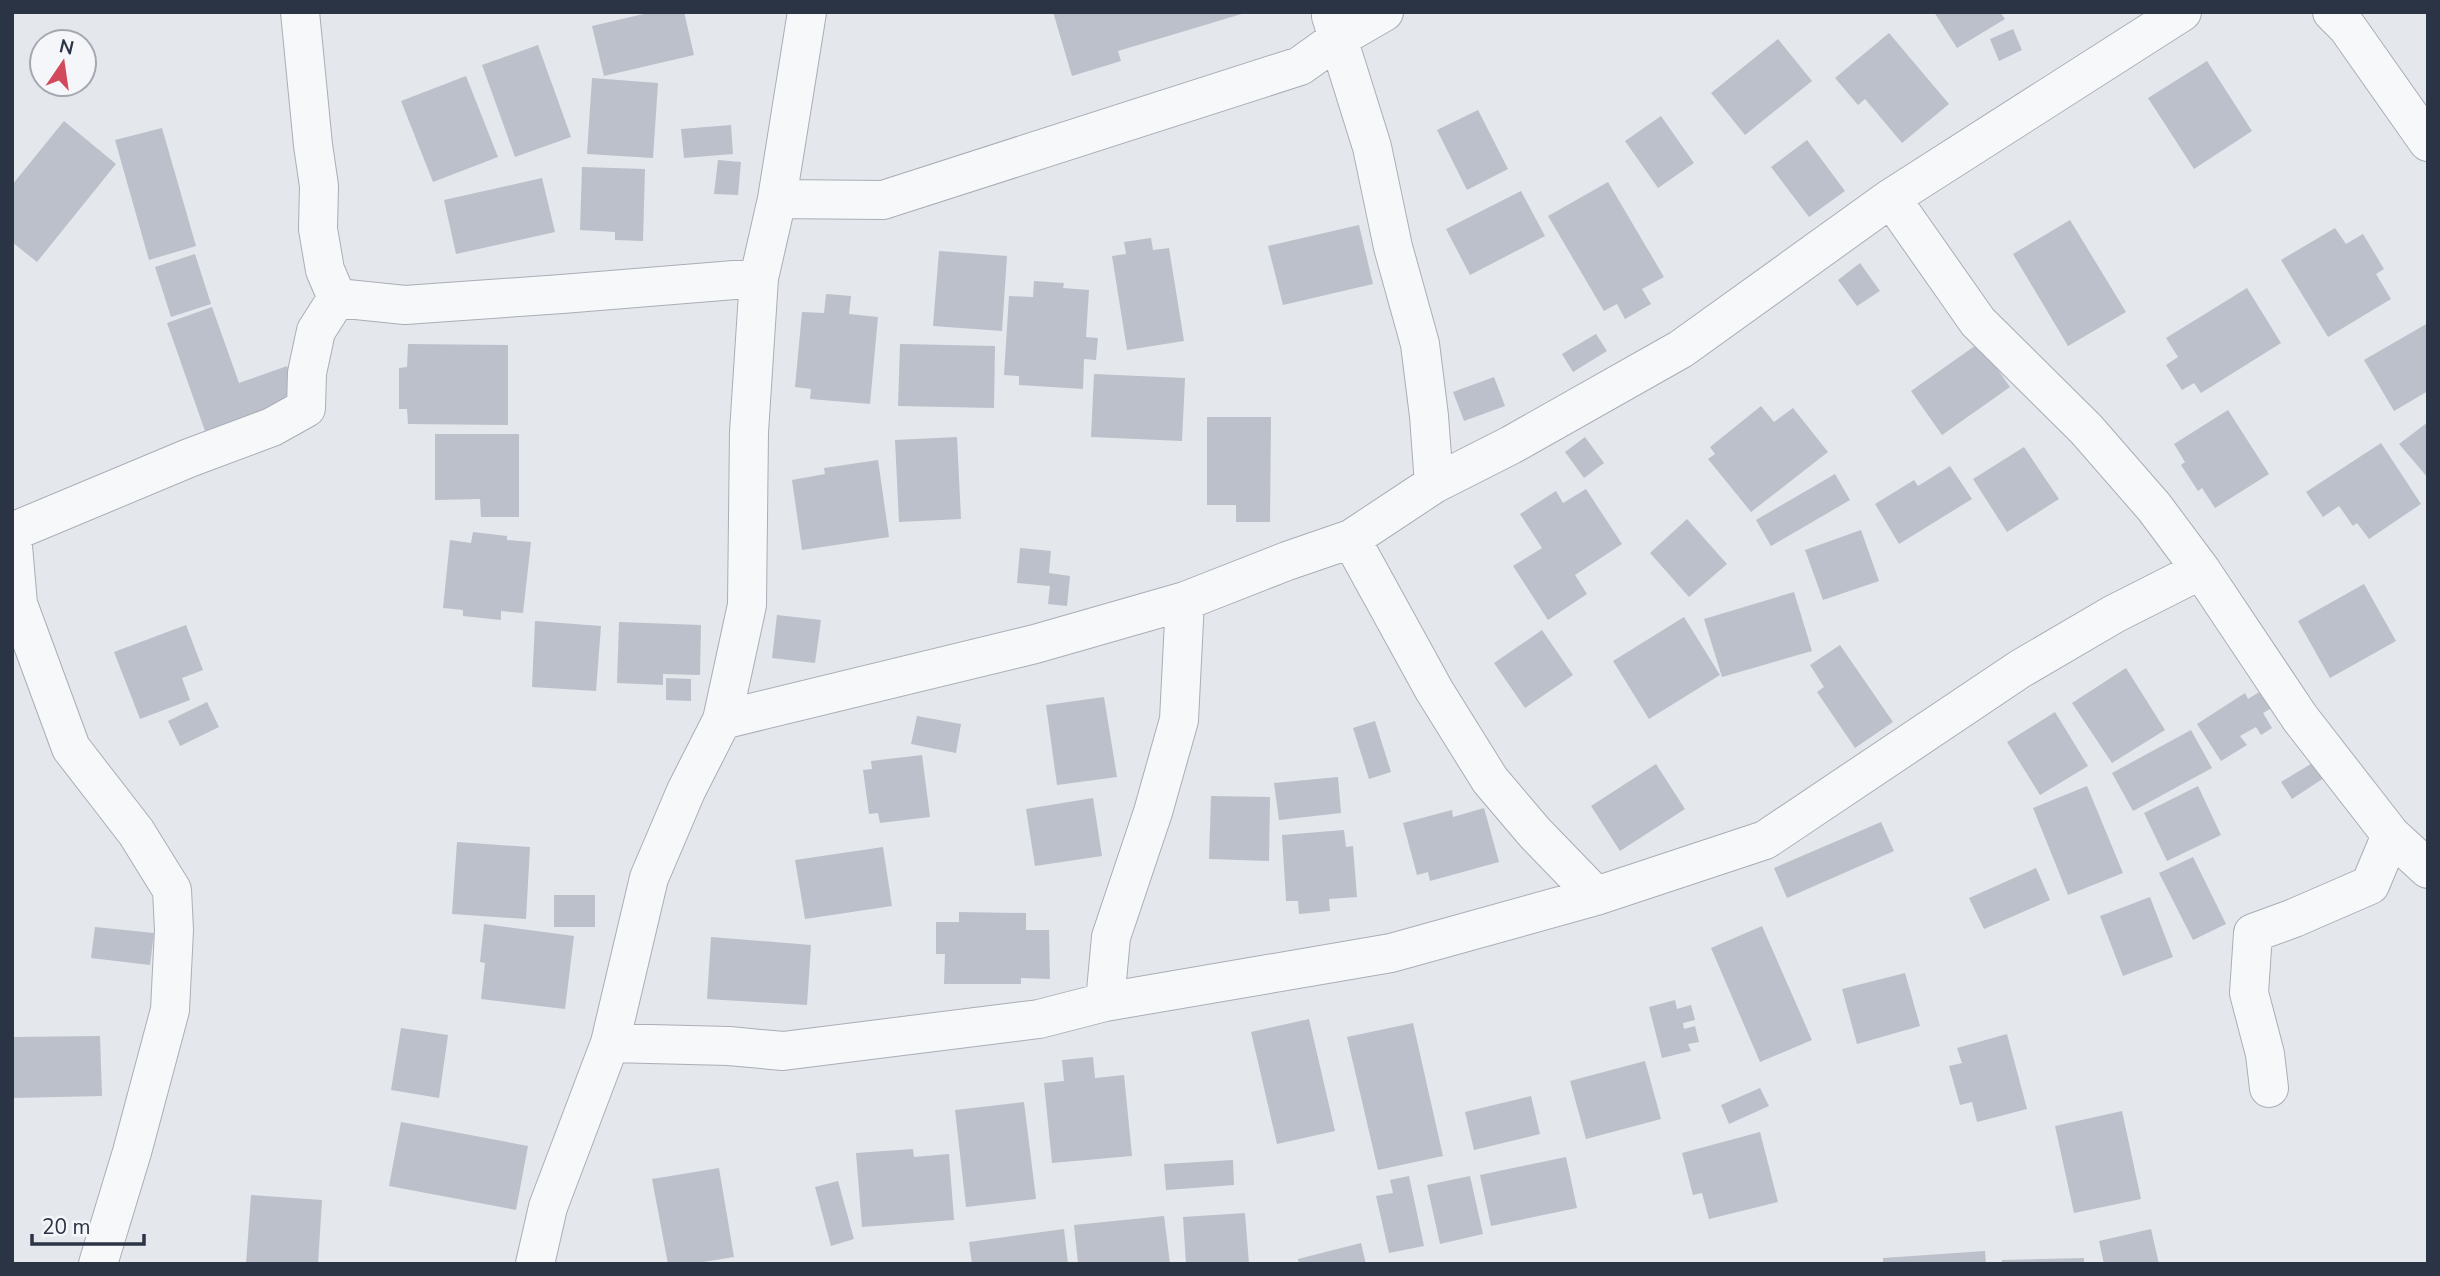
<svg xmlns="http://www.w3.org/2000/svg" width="2440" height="1276" viewBox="0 0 2440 1276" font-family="'Nunito Sans',sans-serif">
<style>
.building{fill:#bbc0ca}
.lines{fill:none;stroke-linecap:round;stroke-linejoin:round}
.minor-casing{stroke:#a9aeb7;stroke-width:40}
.minor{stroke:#f7f8fa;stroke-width:38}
</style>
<rect width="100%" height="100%" fill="#e4e7ec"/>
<path class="building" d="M652 12H684L694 55 604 76 592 26Z
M1053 12H1245V13L1118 51 1121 61 1072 76Z
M1934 12H2000L2005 19 1957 48Z
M2013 29 2022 50 1999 61 1990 39Z
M1889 33 1949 104 1902 143 1865 99 1858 105 1835 78Z
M1778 39 1812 81 1745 135 1711 93Z
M538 45 571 137 515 157 482 65Z
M2207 61 2252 131 2194 169 2148 98Z
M466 76 498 157 433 182 401 101Z
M592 78 658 83 653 158 587 154Z
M1478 110 1508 169 1467 190 1437 130Z
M1661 116 1694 163 1658 188 1625 141Z
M64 121 116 164 37 262 12 242V185Z
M731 125 733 154 684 158 681 129Z
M162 128 196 246 149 260 115 140Z
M1807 140 1845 191 1809 217 1771 167Z
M718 160 741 162 738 195 714 194Z
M582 167 645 169 643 241 615 240V232L580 230Z
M542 178 555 232 456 254 444 200Z
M1608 182 1664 277 1642 289 1651 304 1625 319 1617 304 1604 311 1548 216Z
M1521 191 1545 236 1470 275 1446 229Z
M2070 220 2126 312 2068 346 2013 254Z
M1359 225 1373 284 1283 305 1268 246Z
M2335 228 2346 244 2363 234 2384 269 2376 274 2391 299 2328 337 2281 260Z
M1151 238 1153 250 1169 248 1184 341 1127 350 1112 256 1126 254 1124 242Z
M939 251 1007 256 1002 331 933 326Z
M195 254 211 304 171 317 155 267Z
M1860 263 1880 291 1857 306 1838 280Z
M1034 281 1064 283 1063 288 1089 290 1086 337 1098 338 1096 360 1084 359 1083 389 1019 385V376L1004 375 1009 296 1033 297Z
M2247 288 2281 343 2201 393 2194 383 2182 390 2166 365 2178 357 2166 338Z
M826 294 851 296 849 314 878 317 870 404 810 399 811 389 795 387 802 312 824 313Z
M212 307 239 383 287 366 298 399 205 431 167 323Z
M2428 323V391L2394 411 2364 360Z
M1596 334 1607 351 1573 372 1562 354Z
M1979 343 2010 387 1942 435 1911 391Z
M408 344 508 345V425L408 424 407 409H399V368L407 367Z
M900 344 995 346 994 408 898 406Z
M1094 374 1185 378 1182 441 1091 437Z
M1494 377 1505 406 1464 421 1453 392Z
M1761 406 1774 422 1793 408 1828 452 1751 512 1708 459 1715 454 1710 447Z
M2228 410 2269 474 2215 508 2202 488 2198 491 2181 465 2185 462 2174 444Z
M1207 417H1271L1270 522H1236V505H1207Z
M2428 422V478L2399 444Z
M435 434H519V517H481L480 499 435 500Z
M957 437 961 519 899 522 895 440Z
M1585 437 1604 463 1584 478 1565 452Z
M2381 443 2421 504 2369 539 2357 523 2353 526 2339 506 2323 517 2306 492Z
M2024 447 2059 499 2007 532 1973 479Z
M878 460 889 537 802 550 792 480 825 474 824 468Z
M1950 466 1972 499 1899 544 1875 504 1914 480 1918 486Z
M1835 474 1850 500 1771 546 1756 520Z
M1586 489 1622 544 1575 575 1587 594 1548 620 1513 566 1542 548 1520 514 1556 491 1563 503Z
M1687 519 1727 564 1689 597 1650 553Z
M1861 530 1879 581 1823 600 1805 550Z
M473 532 507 536V540L531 542 523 613 501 611V620L463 616V610L443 608 450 540 471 543Z
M1020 548 1051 551 1049 573 1070 576 1067 606 1048 604 1050 586 1017 583Z
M2364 584 2396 641 2330 678 2298 621Z
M1794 592 1812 651 1722 677 1704 619Z
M777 615 821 620 815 663 772 658Z
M1684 617 1720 675 1649 719 1613 661Z
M535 621 601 626 596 691 532 687Z
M619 622 701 625 700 675 663 674V685L617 683Z
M186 625 203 670 182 678 190 700 140 719 114 652Z
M1542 630 1573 675 1525 708 1494 663Z
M1840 645 1893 722 1855 748 1817 692 1824 687 1810 665Z
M2126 668 2165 730 2112 763 2072 703Z
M666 678 691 679V701L666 700Z
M2264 689 2275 706 2263 713 2272 728 2261 735 2256 727 2240 736 2247 745 2221 761 2197 724 2245 693 2248 699Z
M1104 697 1117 777 1057 785 1046 705Z
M207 702 219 727 180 746 168 721Z
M2055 712 2088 766 2040 795 2007 742Z
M917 716 961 724 956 753 911 744Z
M1375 721 1391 772 1369 779 1353 728Z
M2191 730 2212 768 2133 811 2112 773Z
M922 755 930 817 880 823 878 813 869 814 863 770 872 769 871 761Z
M2314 762 2324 778 2292 799 2281 782Z
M1656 764 1685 809 1620 851 1591 806Z
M1338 777 1341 813 1279 820 1274 783Z
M2087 786 2123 873 2068 895 2033 808Z
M2198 786 2221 835 2167 861 2144 813Z
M1211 796 1270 797 1269 861 1209 859Z
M1093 798 1102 856 1035 866 1026 809Z
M1484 808 1499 862 1430 881 1428 872 1417 875 1403 823 1452 810 1453 817Z
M1881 822 1894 851 1787 898 1774 868Z
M1344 830 1346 847 1353 846 1357 897 1329 899 1330 911 1299 914 1298 901H1286L1282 835Z
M457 842 530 847 526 919 452 914Z
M883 847 892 906 805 919 795 860Z
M2193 857 2226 924 2193 940 2159 873Z
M2036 868 2050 900 1984 929 1969 898Z
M554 895H595V927H554Z
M2150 897 2173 957 2123 976 2100 916Z
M959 912 1026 913V930H1049L1050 979 1021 978V984H944L945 954H936V922H959Z
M484 924 574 936 565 1009 481 999 485 963 480 962Z
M1762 926 1812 1040 1760 1062 1711 948Z
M95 927 154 933 150 965 91 958Z
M711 937 811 945 807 1005 707 999Z
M1905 973 1920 1026 1857 1044 1842 989Z
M1675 1000 1677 1009 1691 1005 1695 1020 1683 1023 1684 1029 1695 1026 1699 1042 1688 1044 1691 1051 1662 1058 1649 1007Z
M1309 1019 1335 1131 1277 1144 1251 1032Z
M1413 1023 1443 1156 1378 1170 1347 1037Z
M401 1028 448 1035 439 1098 391 1090Z
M2007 1034 2027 1109 1977 1122 1972 1102 1960 1105 1949 1066 1962 1063 1957 1048Z
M100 1036 102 1096 12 1098V1037Z
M1093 1057 1095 1078 1124 1075 1132 1156 1052 1163 1044 1083 1064 1081 1062 1060Z
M1645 1061 1661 1119 1586 1139 1570 1081Z
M1760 1088 1769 1106 1729 1124 1721 1105Z
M1531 1096 1540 1134 1474 1150 1465 1112Z
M1024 1102 1036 1199 966 1207 955 1110Z
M2122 1111 2141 1199 2074 1213 2055 1126Z
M401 1122 528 1146 516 1210 389 1186Z
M1760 1132 1778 1202 1709 1219 1702 1193 1693 1195 1682 1153Z
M913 1149 914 1157 949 1154 954 1220 862 1227 856 1153Z
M1566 1157 1577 1208 1491 1226 1480 1175Z
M1233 1160 1234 1185 1166 1190 1164 1164Z
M719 1168 734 1257 691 1264H668L652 1179Z
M1409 1176 1424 1246 1389 1253 1376 1196 1393 1193 1390 1180Z
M1470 1176 1483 1234 1440 1244 1427 1185Z
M838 1181 854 1239 831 1246 815 1187Z
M251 1195 322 1200 318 1264H246Z
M1245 1213 1249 1264H1186L1183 1217Z
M1164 1216 1170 1264H1078L1074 1225Z
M1064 1229 1068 1264H972L969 1242Z
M2151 1229 2159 1264H2104L2099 1241Z
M1361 1243 1366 1264H1299L1298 1259Z
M1985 1251 1986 1264H1883V1258Z
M2084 1258V1264H2002V1260Z"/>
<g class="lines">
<g class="minor-casing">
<path id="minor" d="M300 12 313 145 319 186 318 229 325 270 337 298 405 305 562 294 759 278
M2332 12 2347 27 2428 142
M1331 16 1372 147 1393 247 1420 344 1429 416 1434 484
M1891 198 1978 322 2086 429 2154 507 2201 570 2300 718 2391 835 2428 869
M777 199 883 200 1300 66 1339 38 1384 12
M12 532 189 458 272 427 306 408 307 373 316 331 337 298
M12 535 18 604 71 748 136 832 172 890 174 930 170 1010 132 1152 98 1264
M1351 539 1434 690 1490 780 1535 833 1596 896
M722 720 1035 644 1185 601 1287 561 1351 539 1434 484 1511 445 1681 349 1891 198 2182 12
M1105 1002 1111 937 1153 812 1179 720 1185 601
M610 1043 729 1046 783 1051 1039 1019 1105 1002 1391 953 1596 896 1765 840 2020 669 2114 614 2201 570
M2269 1088 2265 1054 2249 993 2253 933 2294 918 2370 885 2391 835
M535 1264 548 1207 610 1043 649 878 686 791 722 720 747 605 749 432 759 278 777 199 807 12"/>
</g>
<use href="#minor" class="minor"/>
</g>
<rect width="2440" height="1276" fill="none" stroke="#2b3445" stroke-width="28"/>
<g transform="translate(63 63) rotate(13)"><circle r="33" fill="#f4f6f9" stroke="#a4a8b1" stroke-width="2"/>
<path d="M0-5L12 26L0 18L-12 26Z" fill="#d1495b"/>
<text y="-10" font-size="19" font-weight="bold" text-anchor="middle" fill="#2b3445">N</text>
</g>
<path d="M32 1234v10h112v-10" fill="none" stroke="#2b3445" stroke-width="3.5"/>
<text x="42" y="1234" font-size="21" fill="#2b3445" stroke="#f4f6f9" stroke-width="5" paint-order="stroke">20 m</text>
</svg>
